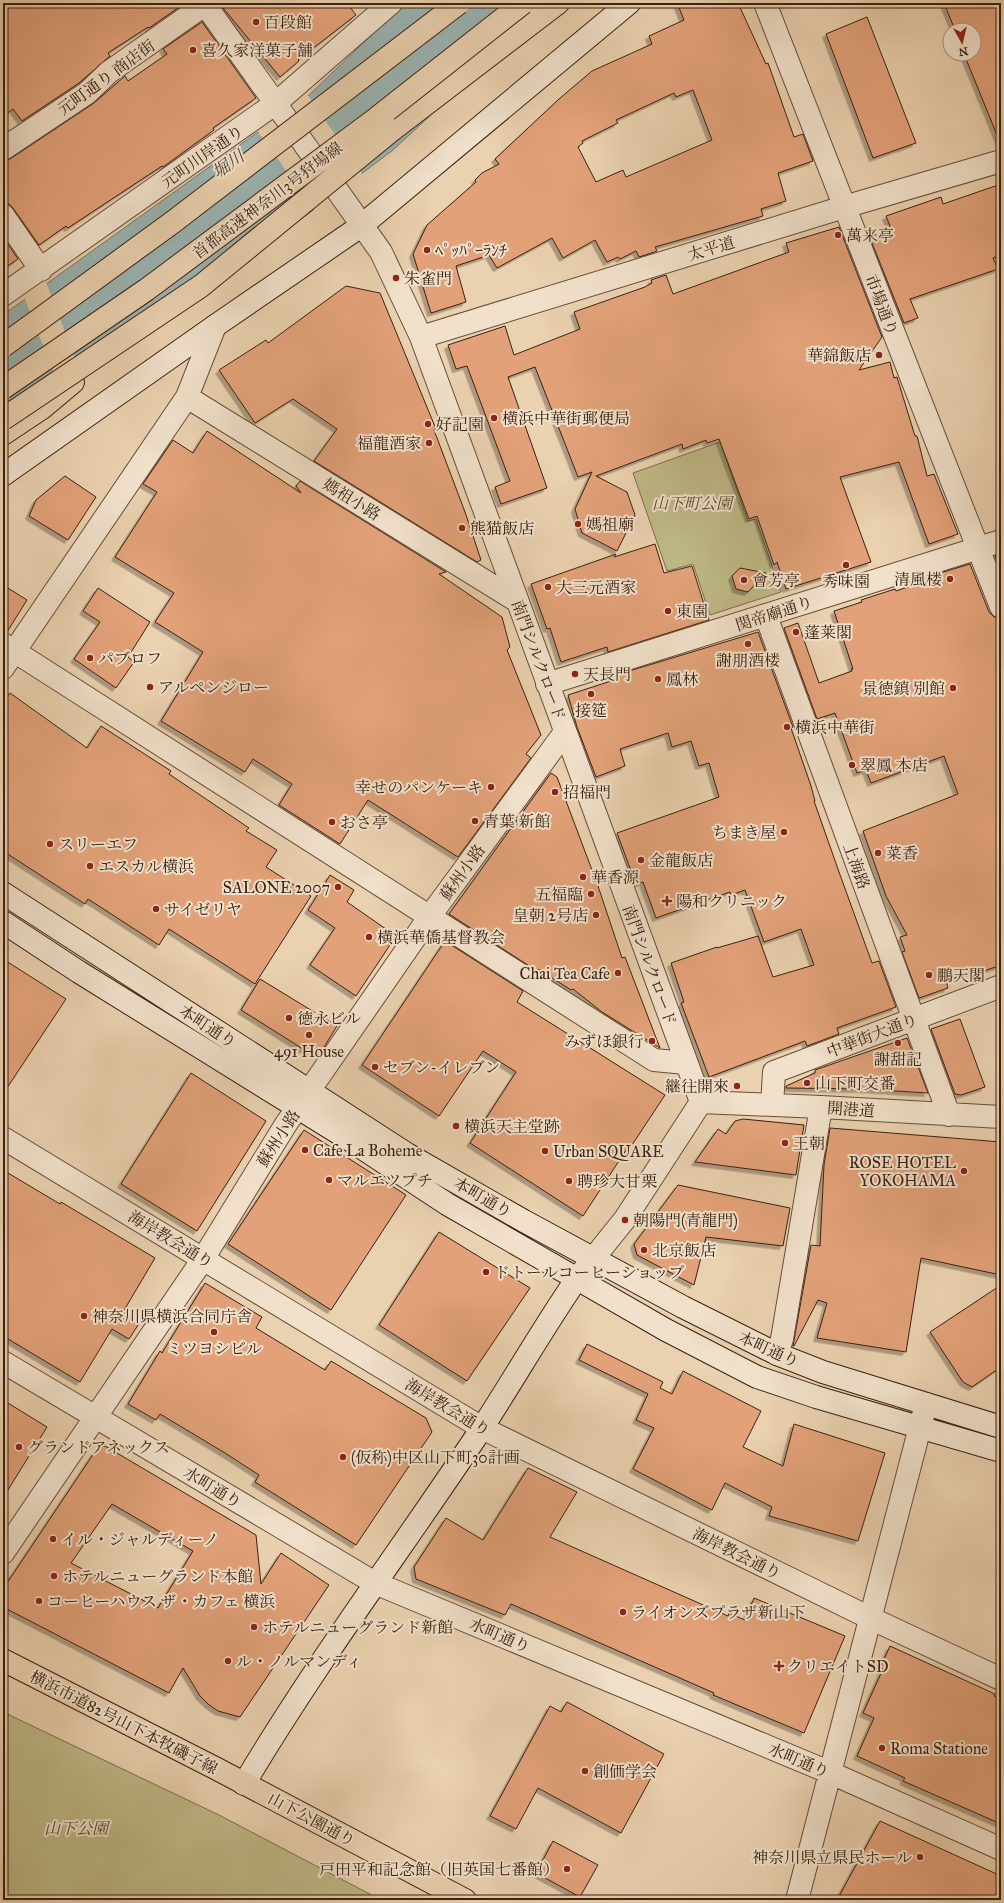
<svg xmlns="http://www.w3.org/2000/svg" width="1004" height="1903" viewBox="0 0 1004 1903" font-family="'IM FELL Great Primer','Noto Serif JP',serif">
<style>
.green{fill:#beb986;stroke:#7c6c4c}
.water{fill:#9ab5b3;stroke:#747972}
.pier{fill:#ead1af}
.building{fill:#e2a179;stroke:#3b2011;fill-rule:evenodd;filter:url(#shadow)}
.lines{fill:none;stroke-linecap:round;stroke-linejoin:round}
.street-casing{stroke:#674c38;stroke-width:24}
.secondary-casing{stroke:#3b2011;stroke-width:24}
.primary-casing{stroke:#3b2011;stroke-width:24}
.highway-casing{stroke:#3b2011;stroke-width:24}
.street{stroke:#f1e1cb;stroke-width:22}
.secondary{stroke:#f1e1cb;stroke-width:22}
.primary{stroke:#ead1af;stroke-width:22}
.highway{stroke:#ead1af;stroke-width:22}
.highway-bridge-casing{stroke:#3b2011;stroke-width:24;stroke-linecap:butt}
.highway-bridge{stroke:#ead1af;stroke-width:22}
.poi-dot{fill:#8f2418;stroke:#f1e1cb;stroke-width:1.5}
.labels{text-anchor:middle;stroke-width:4;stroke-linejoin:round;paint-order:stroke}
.poi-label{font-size:16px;fill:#3b2011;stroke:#f1e1cb;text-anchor:start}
.street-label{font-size:16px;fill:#3b2011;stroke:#f1e1cb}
.park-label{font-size:16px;font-style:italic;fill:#5c462e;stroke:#f1e1cb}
.water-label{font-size:17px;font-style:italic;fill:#53453a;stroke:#f1e1cb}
</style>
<defs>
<filter id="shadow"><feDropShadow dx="-3.5" dy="3.5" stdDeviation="0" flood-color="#0004"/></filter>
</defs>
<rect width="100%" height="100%" fill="#ead1af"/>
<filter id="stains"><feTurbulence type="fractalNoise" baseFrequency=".005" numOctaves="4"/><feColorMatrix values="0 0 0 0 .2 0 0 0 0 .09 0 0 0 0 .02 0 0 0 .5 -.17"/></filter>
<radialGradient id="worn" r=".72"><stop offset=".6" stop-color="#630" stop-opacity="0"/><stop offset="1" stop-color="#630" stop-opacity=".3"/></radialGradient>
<path class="green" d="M720 442 748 521 756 519 781 592 710 615 693 564 667 571 633 473Z
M3 1712 219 1815 381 1900H3Z"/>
<path class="water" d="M405 3H552L393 150 308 214 86 371 3 422V315L308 96Z"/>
<path class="pier" d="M307 94 363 175 315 211 257 130Z
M46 282 82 376 60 389 24 297Z"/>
<path class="building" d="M11 3H185L149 28 148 27 108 53 110 56 79 83 22 121 13 109 3 116V8Z
M219 3H347L356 15 298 60 299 61 280 77Z
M677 3H738L766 64 768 63 794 137 803 134 813 161 778 173 786 201 761 209 763 216 655 247 657 251 639 257 636 251 620 259 618 257 607 262 595 240 563 258 552 238 497 268 489 255 456 266 466 302 431 313 413 254 427 225 476 182 475 180 482 173 499 164 495 159 559 99 592 71 652 44 649 36 684 20ZM693 90 712 140 626 177 623 170 596 182 578 147 583 143 582 141 618 123 616 120 674 93 676 97Z
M944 3H1001V145L964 54H974V30H955Z
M867 17 916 143 873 158 826 34Z
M202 22 256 98 213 128 214 130 163 167 162 166 68 228 66 226 39 245 13 208 9 204 3 203V161L10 159 94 103 125 76 128 81 167 54 163 49Z
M1001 184V255L993 258 998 269 910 299 918 318 904 323 870 238 892 231 886 216 941 197 943 204Z
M839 227 882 337 859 370 890 362 894 378 897 377 915 436H917L927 476 934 474 958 534 929 544 899 462 840 477 871 562 786 589 777 562 774 565 757 516 749 519 719 439 707 443 706 440 683 449 682 444 596 476 627 492 635 515 617 551 582 533 575 509 592 472 578 477 535 367 508 377 547 488 501 504 495 487 510 481 467 366 456 369 448 345 505 326 514 355 580 329 574 312 645 287 652 283 651 280 666 275 673 294 789 252 786 243Z
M3 237 18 259 3 269Z
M346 286 380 293 436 429 434 430 465 512 481 560 477 562 314 461 337 429 293 399 255 423 219 370 266 340 268 343Z
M207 431 301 493 296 486 300 481 446 572 439 574 502 617 510 647 507 650 541 735 526 754 531 758 458 857 368 800 340 844 279 805 292 784 253 759 245 772 161 721 203 652 155 622 174 593 115 557 157 492 143 484 173 440 193 453Z
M65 476 96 497 68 540 29 516 36 500Z
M655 544 664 573 692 566 709 620 608 652 607 647 561 662 550 628 547 629 531 584 616 554 614 557Z
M1001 554V573L995 556Z
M970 564 989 612 994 617 1001 619V965L978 973 977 970 946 981 948 988 919 998 902 952 905 951 900 937 907 935 886 896 863 831 958 794 944 756 871 783 866 770 857 773 835 713 817 719 784 628 798 623 819 683 852 671 851 669H853L834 611 862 602 861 600 895 589 896 591 940 576V573Z
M740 568 766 573 748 592 736 589 732 576Z
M3 585 27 600 7 632H3Z
M98 588 150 622 128 657 134 662 116 688 74 659 100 622 83 611Z
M758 632 793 727 791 728 811 786 815 801H814L839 872 872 963 879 961 896 1007 837 1028 839 1034 807 1046 805 1041 709 1077 681 1003 684 1002 671 963 717 947V948L758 936 773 977 814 965 801 929 764 942 745 890 731 895 730 892 656 918 643 882 636 884 617 833 719 797 709 763 699 766 691 741 672 747 668 733 620 749 625 766 596 777 577 727 568 695 617 679 616 675Z
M10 693 87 748 101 726 171 771 169 774 249 828 246 831 277 850 266 867 311 896 255 984 169 929 159 945 88 899 85 904 3 851V703Z
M551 773 557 777 598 886 622 958 625 957 660 1048 602 1012 573 989 571 990 538 969 537 971 449 914Z
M330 875 354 890 347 902 396 936 356 996 310 965 335 928 308 910Z
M445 941 523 991 517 1002 665 1095 632 1145 630 1144 583 1216 470 1143 516 1072 483 1051 439 1116 362 1065Z
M3 959 66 999 3 1094Z
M260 979 337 1026 321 1052 311 1054 241 1010Z
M960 1019 985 1087 961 1095 955 1094 931 1029Z
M907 1038 928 1093 863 1089 786 1088V1086L815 1073V1070Z
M191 1073 266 1121 197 1231 121 1184Z
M743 1119 804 1125 796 1175 695 1162 718 1129 726 1134 735 1121Z
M830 1128 1001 1142V1275L921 1258 906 1352 817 1338 827 1303 818 1300 794 1346H793L811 1245 820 1246 824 1165Z
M304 1130 406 1195 331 1310 228 1244Z
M3 1170 60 1204 61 1202 155 1258 123 1312 140 1322 129 1339 112 1329 80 1382 3 1336Z
M678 1185 790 1208 783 1246 706 1237 694 1285 637 1255 634 1244Z
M439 1232 530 1288 467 1381 379 1325Z
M205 1283 262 1317 256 1328 325 1370 331 1361 426 1418 432 1432 356 1545 255 1482 259 1475 225 1453 160 1414 156 1420 128 1404 160 1351 162 1353Z
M1001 1285V1367L972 1387 963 1382 930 1332Z
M587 1344 663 1382 660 1388 672 1394 683 1371 761 1411 743 1447 783 1466 794 1424 885 1453 858 1541 769 1516 772 1507 725 1483 712 1510 633 1469 654 1428 636 1420 648 1394 579 1360Z
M3 1400 47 1427 3 1498Z
M105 1446 256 1535 261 1584 281 1553 329 1585 240 1717 218 1711 208 1704 200 1696 183 1668 169 1693 3 1607V1589L98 1447ZM112 1504 193 1551 158 1608 71 1563Z
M528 1468 577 1492 550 1537 728 1616 729 1613 745 1620 754 1598 845 1636 804 1733 713 1695 714 1693 511 1604 505 1615 416 1579 414 1567 446 1518 483 1540Z
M890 1646 995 1694 994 1696 1001 1699V1824L903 1781 905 1778 857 1756 874 1718 863 1713 883 1669 880 1668Z
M567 1702 664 1754 621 1833 538 1788 516 1829 490 1816 550 1706 561 1712Z
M880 1821 1001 1876V1900H837Z
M553 1841 598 1865 580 1897 536 1873Z"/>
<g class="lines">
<g class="street-casing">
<path id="street" d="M204 3 381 252 421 337 701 1102
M765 3 1001 607
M3 149 87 93 109 72 207 3
M3 215 41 270
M3 295 276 103 391 3
M421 337 844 207 1001 161
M187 397 517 601
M766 616 949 1115
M3 644 654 1060 686 1063
M3 668 187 397 215 326
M547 684 1001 541
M701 1102 821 1107 1001 1117
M772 1105 774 1072 1001 986
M3 1138 482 1428 870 1618 1001 1679
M576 1280 625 1219 701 1102
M777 1354 782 1339 821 1107
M3 1362 375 1583 831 1773 1001 1849
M3 1553 203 1259 286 1124 309 1091 430 916 565 732
M797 1900 926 1404"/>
</g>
<g class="secondary-casing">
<path id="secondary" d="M3 475 215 326 361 226 629 3
M3 893 407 1154 524 1221 683 1307 777 1354 823 1372 1001 1427
M3 922 79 972 353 1142 447 1204 666 1330 757 1377 816 1397 1001 1451
M244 1784C317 1661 403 1547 482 1428 514 1379 543 1328 576 1280"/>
</g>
<g class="primary-casing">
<path id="primary" d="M3 1660 217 1769 465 1900"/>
</g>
<g class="highway-casing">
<path id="highway" d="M392 130 558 3
M3 434 42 408 73 382"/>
</g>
<use href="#street" class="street"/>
<use href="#secondary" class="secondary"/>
<use href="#primary" class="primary"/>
<use href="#highway" class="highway"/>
<g class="highway-bridge-casing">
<path id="highway-bridge" d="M3 346 173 222 459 3
M3 388 146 290 377 118 523 3
M3 419 201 286 392 130"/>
</g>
<use href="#highway-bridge" class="highway-bridge"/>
</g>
<g class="poi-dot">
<circle cx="256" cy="22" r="4"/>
<circle cx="193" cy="50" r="4"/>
<circle cx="838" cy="235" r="4"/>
<circle cx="427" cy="250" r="4"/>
<circle cx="396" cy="278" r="4"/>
<circle cx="879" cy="355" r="4"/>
<circle cx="494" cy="418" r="4"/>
<circle cx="428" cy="424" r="4"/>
<circle cx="429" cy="443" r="4"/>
<circle cx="578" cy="524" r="4"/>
<circle cx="462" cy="528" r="4"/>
<circle cx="846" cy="565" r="4"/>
<circle cx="950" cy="579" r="4"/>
<circle cx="744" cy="580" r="4"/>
<circle cx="548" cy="587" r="4"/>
<circle cx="668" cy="611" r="4"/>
<circle cx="796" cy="632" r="4"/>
<circle cx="748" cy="644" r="4"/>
<circle cx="90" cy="658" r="4"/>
<circle cx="575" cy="674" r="4"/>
<circle cx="658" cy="679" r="4"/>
<circle cx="150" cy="687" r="4"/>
<circle cx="953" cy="688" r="4"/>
<circle cx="591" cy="694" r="4"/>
<circle cx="787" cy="727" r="4"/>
<circle cx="852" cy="765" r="4"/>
<circle cx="491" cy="787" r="4"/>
<circle cx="555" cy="792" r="4"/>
<circle cx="475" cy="821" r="4"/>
<circle cx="332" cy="822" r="4"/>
<circle cx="784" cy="832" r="4"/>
<circle cx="50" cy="844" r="4"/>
<circle cx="878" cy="853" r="4"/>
<circle cx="641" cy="860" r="4"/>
<circle cx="90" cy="866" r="4"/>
<circle cx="583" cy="877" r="4"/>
<circle cx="338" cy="887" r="4"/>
<circle cx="591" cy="894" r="4"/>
<path d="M665 895h4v4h4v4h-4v4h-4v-4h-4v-4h4z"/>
<circle cx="156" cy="909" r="4"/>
<circle cx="596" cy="915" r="4"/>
<circle cx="369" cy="937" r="4"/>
<circle cx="618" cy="973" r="4"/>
<circle cx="929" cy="975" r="4"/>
<circle cx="289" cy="1018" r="4"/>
<circle cx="309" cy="1035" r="4"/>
<circle cx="652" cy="1041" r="4"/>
<circle cx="898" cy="1043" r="4"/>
<circle cx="375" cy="1067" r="4"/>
<circle cx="807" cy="1083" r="4"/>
<circle cx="737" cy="1086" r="4"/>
<circle cx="456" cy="1126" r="4"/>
<circle cx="785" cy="1143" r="4"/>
<circle cx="305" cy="1150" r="4"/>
<circle cx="545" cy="1151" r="4"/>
<circle cx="964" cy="1171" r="4"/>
<circle cx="329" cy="1180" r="4"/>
<circle cx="569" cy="1181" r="4"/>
<circle cx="625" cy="1220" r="4"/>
<circle cx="644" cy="1250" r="4"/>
<circle cx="486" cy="1272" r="4"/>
<circle cx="84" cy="1316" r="4"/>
<circle cx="214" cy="1332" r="4"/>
<circle cx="19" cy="1447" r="4"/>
<circle cx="343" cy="1457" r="4"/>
<circle cx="53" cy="1539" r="4"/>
<circle cx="54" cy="1576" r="4"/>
<circle cx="39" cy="1601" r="4"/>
<circle cx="623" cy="1612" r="4"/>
<circle cx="254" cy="1627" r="4"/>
<circle cx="228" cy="1661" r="4"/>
<path d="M777 1660h4v4h4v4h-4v4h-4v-4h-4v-4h4z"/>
<circle cx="882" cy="1748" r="4"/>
<circle cx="585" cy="1771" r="4"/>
<circle cx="920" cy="1857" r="4"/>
<circle cx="567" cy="1869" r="4"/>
</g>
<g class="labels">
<g class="poi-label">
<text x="264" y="28">百段館</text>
<text x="201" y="56">喜久家洋菓子舗</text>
<text x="846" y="241">萬来亭</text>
<text x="435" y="256">ﾍﾟｯﾊﾟｰﾗﾝﾁ</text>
<text x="404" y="284">朱雀門</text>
<text x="871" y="361" text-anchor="end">華錦飯店</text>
<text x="502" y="424">横浜中華街郵便局</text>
<text x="436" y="430">好記園</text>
<text x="421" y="449" text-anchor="end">福龍酒家</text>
<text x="586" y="530">媽祖廟</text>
<text x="470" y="534">熊猫飯店</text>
<text x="942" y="585" text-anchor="end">清風楼</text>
<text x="752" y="586">會芳亭</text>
<text x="846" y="587" text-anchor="middle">秀味園</text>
<text x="556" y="593">大三元酒家</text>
<text x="676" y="617">東園</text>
<text x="804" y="638">蓬莱閣</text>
<text x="98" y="664">パブロフ</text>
<text x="748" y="666" text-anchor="middle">謝朋酒楼</text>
<text x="583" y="680">天長門</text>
<text x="666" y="685">鳳林</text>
<text x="158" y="693">アルペンジロー</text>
<text x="945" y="694" text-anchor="end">景徳鎮 別館</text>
<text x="591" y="716" text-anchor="middle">接筵</text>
<text x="795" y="733">横浜中華街</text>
<text x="860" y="771">翠鳳 本店</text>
<text x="483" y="793" text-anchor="end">幸せのパンケーキ</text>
<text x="563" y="798">招福門</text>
<text x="483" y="827">青葉 新館</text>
<text x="340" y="828">おさ亭</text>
<text x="776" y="838" text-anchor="end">ちまき屋</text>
<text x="58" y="850">スリーエフ</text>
<text x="886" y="859">菜香</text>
<text x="649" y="866">金龍飯店</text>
<text x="98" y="872">エスカル横浜</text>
<text x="591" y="883">華香源</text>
<text x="330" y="893" text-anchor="end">SALONE 2007</text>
<text x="583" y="900" text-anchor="end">五福臨</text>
<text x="676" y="907">陽和クリニック</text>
<text x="164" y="915">サイゼリヤ</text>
<text x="588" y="921" text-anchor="end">皇朝 2号店</text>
<text x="377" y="943">横浜華僑基督教会</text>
<text x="610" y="979" text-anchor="end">Chai Tea Cafe</text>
<text x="937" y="981">鵬天閣</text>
<text x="297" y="1024">徳永ビル</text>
<text x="644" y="1047" text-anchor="end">みずほ銀行</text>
<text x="309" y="1057" text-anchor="middle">491 House</text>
<text x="898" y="1065" text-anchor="middle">謝甜記</text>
<text x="383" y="1073">セブン-イレブン</text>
<text x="815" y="1089">山下町交番</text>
<text x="729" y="1092" text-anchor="end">継往開來</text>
<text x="464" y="1132">横浜天主堂跡</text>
<text x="793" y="1149">王朝</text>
<text x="313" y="1156">Cafe La Boheme</text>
<text x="553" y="1157">Urban SQUARE</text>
<text x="956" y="1168" text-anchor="end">ROSE HOTEL<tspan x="956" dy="18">YOKOHAMA</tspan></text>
<text x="337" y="1186">マルエツプチ</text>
<text x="577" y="1187">聘珍大甘栗</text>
<text x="633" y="1226">朝陽門(青龍門)</text>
<text x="652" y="1256">北京飯店</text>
<text x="494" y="1278">ドトールコーヒーショップ</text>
<text x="92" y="1322">神奈川県横浜合同庁舎</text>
<text x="214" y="1354" text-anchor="middle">ミツヨシビル</text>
<text x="27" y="1453">グランドアネックス</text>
<text x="351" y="1463">(仮称)中区山下町30計画</text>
<text x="61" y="1545">イル・ジャルディーノ</text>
<text x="62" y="1582">ホテルニューグランド本館</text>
<text x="47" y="1607">コーヒーハウス ザ・カフェ 横浜</text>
<text x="631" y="1618">ライオンズプラザ新山下</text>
<text x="262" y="1633">ホテルニューグランド新館</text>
<text x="236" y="1667">ル・ノルマンディ</text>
<text x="787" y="1672">クリエイトSD</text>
<text x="890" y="1754">Roma Statione</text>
<text x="593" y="1777">創価学会</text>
<text x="912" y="1863" text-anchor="end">神奈川県立県民ホール</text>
<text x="559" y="1875" text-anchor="end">戸田平和記念館（旧英国七番館）</text>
</g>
<g class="street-label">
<text transform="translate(106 77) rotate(-36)" y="6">元町通り 商店街</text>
<text transform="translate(202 156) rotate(-35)" y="6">元町川岸通り</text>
<text transform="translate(267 200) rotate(-37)" y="6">首都高速神奈川3号狩場線</text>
<text transform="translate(711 248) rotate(-17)" y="6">太平道</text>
<text transform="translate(882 305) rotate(69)" y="6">市場通り</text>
<text transform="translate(352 499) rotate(32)" y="6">媽祖小路</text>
<text transform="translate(774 613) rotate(-18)" y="6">関帝廟通り</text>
<text transform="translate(539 660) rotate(70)" y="6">南門シルクロード</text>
<text transform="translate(857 866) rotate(70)" y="6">上海路</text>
<text transform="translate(462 872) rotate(-54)" y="6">蘇州小路</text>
<text transform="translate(650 965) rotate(70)" y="6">南門シルクロード</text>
<text transform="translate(208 1026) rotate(33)" y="6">本町通り</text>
<text transform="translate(872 1035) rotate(-21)" y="6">中華街大通り</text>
<text transform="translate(851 1109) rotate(4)" y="6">開港道</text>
<text transform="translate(278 1138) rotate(-57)" y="6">蘇州小路</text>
<text transform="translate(483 1197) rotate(30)" y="6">本町通り</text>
<text transform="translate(171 1239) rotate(31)" y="6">海岸教会通り</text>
<text transform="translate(769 1349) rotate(24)" y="6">本町通り</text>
<text transform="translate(448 1407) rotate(31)" y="6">海岸教会通り</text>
<text transform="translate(213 1487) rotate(31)" y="6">水町通り</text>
<text transform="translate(737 1553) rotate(26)" y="6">海岸教会通り</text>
<text transform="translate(500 1635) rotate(23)" y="6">水町通り</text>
<text transform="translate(124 1722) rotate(27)" y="6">横浜市道82号山下本牧磯子線</text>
<text transform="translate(799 1760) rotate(23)" y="6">水町通り</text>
<text transform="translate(312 1819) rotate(28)" y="6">山下公園通り</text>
</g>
<g class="park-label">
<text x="692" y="509">山下町公園</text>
<text x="76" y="1834">山下公園</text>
</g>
<g class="water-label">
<text transform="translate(228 164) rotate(-35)" y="6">堀川</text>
</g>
</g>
<rect width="1004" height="1903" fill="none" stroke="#ead1af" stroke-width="16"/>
<rect x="4" y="4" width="996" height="1895" fill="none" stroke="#3b2011" stroke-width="2"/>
<rect x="8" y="8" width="988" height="1887" fill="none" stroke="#3b2011"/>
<g transform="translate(962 42) rotate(172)"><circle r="19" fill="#f1e1cb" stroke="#a89481"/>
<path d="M0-3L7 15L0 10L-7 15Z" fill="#8f2418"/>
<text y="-6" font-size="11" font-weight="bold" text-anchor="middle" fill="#3b2011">N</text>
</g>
<rect width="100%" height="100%" filter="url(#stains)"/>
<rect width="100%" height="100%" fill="url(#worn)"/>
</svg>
